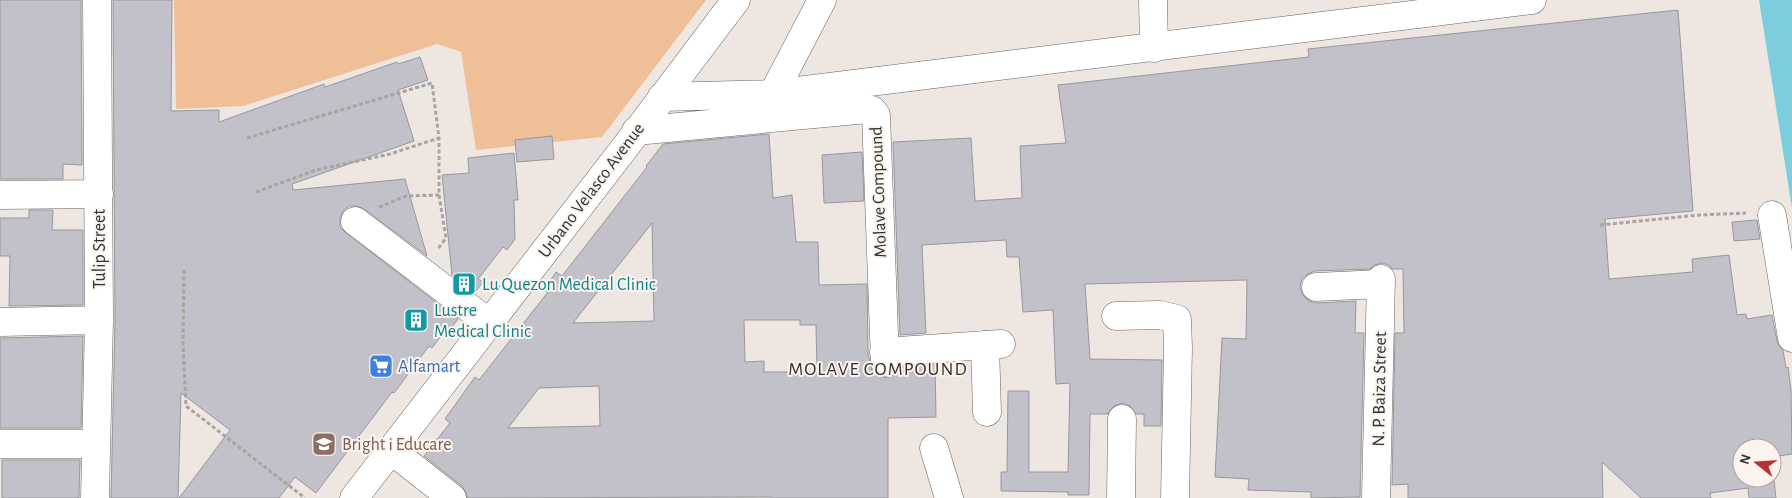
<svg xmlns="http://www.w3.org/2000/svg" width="1792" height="498" viewBox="0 0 1792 498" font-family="'Alegreya Sans',sans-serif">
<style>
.green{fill:#efbf97}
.water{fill:#7ccedd}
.building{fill:#c2c1c9;stroke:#97979e;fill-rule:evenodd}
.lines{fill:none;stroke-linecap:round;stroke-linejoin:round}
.minor-casing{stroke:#69635e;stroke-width:29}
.major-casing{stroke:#69635e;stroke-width:29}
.path{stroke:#a9a49f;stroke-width:3;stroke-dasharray:4 2.5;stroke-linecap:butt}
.minor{stroke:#fff;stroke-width:28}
.major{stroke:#fff;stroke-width:28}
.labels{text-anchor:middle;stroke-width:4;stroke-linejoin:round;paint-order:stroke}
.street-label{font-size:18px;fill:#33312f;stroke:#fbf4ee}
.culture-label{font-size:18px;fill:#0d838f;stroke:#fbf4ee;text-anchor:start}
.shop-label{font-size:18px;fill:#366cbe;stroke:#fbf4ee;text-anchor:start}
.education-label{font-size:18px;fill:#785e54;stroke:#fbf4ee;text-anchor:start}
.neighbourhood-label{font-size:19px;letter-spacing:1px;fill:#33312f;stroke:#fbf4ee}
</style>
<rect width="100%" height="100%" fill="#eee7e1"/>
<path class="green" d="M174 0H706L602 137 476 150 461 52 437 44 243 106 176 109Z"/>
<path class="water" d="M1759 0H1792V208Z"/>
<path class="building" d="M0 0H81L82 165 63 164V179H0Z
M113 0H172L171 111 219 110V122L324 84 325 87 397 62 398 64 420 57 428 80 398 90 414 141 292 184 293 190 405 179 427 256 364 209 357 206H349L343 211 340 219V227L346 233 458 319 451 328 448 327 432 348 429 346 394 393 392 392 316 493 295 477 279 498H179L230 430 181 393 178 498H111L115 320Z
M1678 10 1693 211 1605 219 1609 279 1693 272 1692 259 1729 255 1737 315 1746 314 1747 319 1772 315 1777 341 1780 347 1783 350 1786 368 1788 367 1791 390 1792 454 1772 457V448H1742V478H1772V463L1776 498H1749L1748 488 1710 493 1711 498H1641L1602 462 1603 498H1408V484L1392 485 1395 333H1404L1403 269H1392L1389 265 1382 263 1374 265 1370 269 1315 271 1308 274 1302 279 1300 287 1303 295 1309 301 1317 303 1356 301 1355 333H1364L1360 497 1311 498V492L1248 490 1249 479 1215 477 1222 338 1246 339 1247 280 1085 284 1090 359 1162 360 1161 426H1144V414H1136L1130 406 1123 403 1114 406 1108 414H1090L1089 495H1068V492L1001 491V472H1007L1008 391H1029V472H1068L1070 383 1056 384 1053 310 1023 312 1019 257H1007L1006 240 922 245 926 333 900 335 893 142 971 138 975 201 1022 198 1020 146 1066 143 1058 85 1309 57 1308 49Z
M769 134 773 198 792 195 796 242H818L819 285 867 284 868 353 872 371 878 376 886 378 894 375 900 367 935 364 936 417 888 418V498H771V497L467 498 466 492 462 486 424 456 450 423 445 419 457 402 475 377 479 380 548 292 544 290 556 272 562 276 647 167 646 166 663 144ZM652 223 654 321 573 323ZM744 320H800V325H816L817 372H764V361L745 362ZM599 386 600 426 508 428 539 388Z
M552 136 554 159 517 162 515 140Z
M862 152 864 201 824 203 822 155Z
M514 153 518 200H514L515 239 507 250 503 247 478 279 483 282 475 292 452 275 442 175 469 173 468 158Z
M29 210H53L52 230H83V305L9 306 10 256H0V218H29Z
M1757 220 1760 239 1734 241 1732 222Z
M83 336 81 428H0V338Z
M2 460H80L79 498H2Z"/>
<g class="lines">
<g class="minor-casing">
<path id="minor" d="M1153 0 1154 48
M773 94 822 0
M662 97 773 94 1532 0
M636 131 868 109 872 110 876 115 885 362
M0 195 99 194
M1772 215 1792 338
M355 221 489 323
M1316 287 1381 284
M1116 316 1160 315 1177 319 1178 348 1175 498
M0 322 99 320
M985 345 987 412
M884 352 1001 344
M0 444H95
M934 448 949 498
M391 450 452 498
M95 498 99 320 97 0
M1121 498 1122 419
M1376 498 1381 279"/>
</g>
<g class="major-casing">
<path id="major" d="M354 498 626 146 736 0"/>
</g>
<path class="path" d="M247 138 432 83 439 138V195L446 238 437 250
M256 192 316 170 390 154 439 138
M379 207 406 196 439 195
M1600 225 1699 215 1746 213
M184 270 183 343 186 406 305 498"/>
<use href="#minor" class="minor"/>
<use href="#major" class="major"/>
</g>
<defs>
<g id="building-square" transform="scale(1.25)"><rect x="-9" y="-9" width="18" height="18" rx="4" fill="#0f9aa8" stroke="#fbf4ee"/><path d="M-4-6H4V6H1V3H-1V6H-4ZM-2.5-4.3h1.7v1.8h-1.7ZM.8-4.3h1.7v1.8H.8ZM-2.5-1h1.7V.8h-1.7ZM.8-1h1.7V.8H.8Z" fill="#fff"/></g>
<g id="supermarket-square" transform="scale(1.25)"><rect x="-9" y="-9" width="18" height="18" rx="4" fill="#3f7fe0" stroke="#fbf4ee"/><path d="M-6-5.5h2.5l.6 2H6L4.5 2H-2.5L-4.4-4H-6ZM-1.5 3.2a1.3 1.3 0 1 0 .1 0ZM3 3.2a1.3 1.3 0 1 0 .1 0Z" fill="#fff"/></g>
<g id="school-square" transform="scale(1.25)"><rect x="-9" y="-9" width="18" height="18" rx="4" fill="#8d6e63" stroke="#fbf4ee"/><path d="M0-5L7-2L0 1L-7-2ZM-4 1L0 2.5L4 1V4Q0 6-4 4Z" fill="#fff"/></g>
</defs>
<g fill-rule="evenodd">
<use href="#building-square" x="464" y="284"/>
<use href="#building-square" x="416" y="320"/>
<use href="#supermarket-square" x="381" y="366"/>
<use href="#school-square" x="324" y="444"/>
</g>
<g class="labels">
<g class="street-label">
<text transform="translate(591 190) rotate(-53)" y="6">Urbano Velasco Avenue</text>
<text transform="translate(878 192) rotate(-92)" y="6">Molave Compound</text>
<text transform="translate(99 249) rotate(-90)" y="6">Tulip Street</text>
<text transform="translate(1379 389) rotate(-89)" y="6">N. P. Baiza Street</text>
</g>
<g class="culture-label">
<text x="482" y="290">Lu Quezon Medical Clinic</text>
<text x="434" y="316">Lustre<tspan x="434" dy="21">Medical Clinic</tspan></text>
</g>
<g class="shop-label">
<text x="398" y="372">Alfamart</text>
</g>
<g class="education-label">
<text x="342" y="450">Bright i Educare</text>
</g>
<g class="neighbourhood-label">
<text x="878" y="375">MOLAVE COMPOUND</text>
</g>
</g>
<g transform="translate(1757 463) rotate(287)"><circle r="24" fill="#fbf4ee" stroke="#aba6a2"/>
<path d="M0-4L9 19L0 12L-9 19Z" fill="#be2f31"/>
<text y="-8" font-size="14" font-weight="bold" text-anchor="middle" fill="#33312f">N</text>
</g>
</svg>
